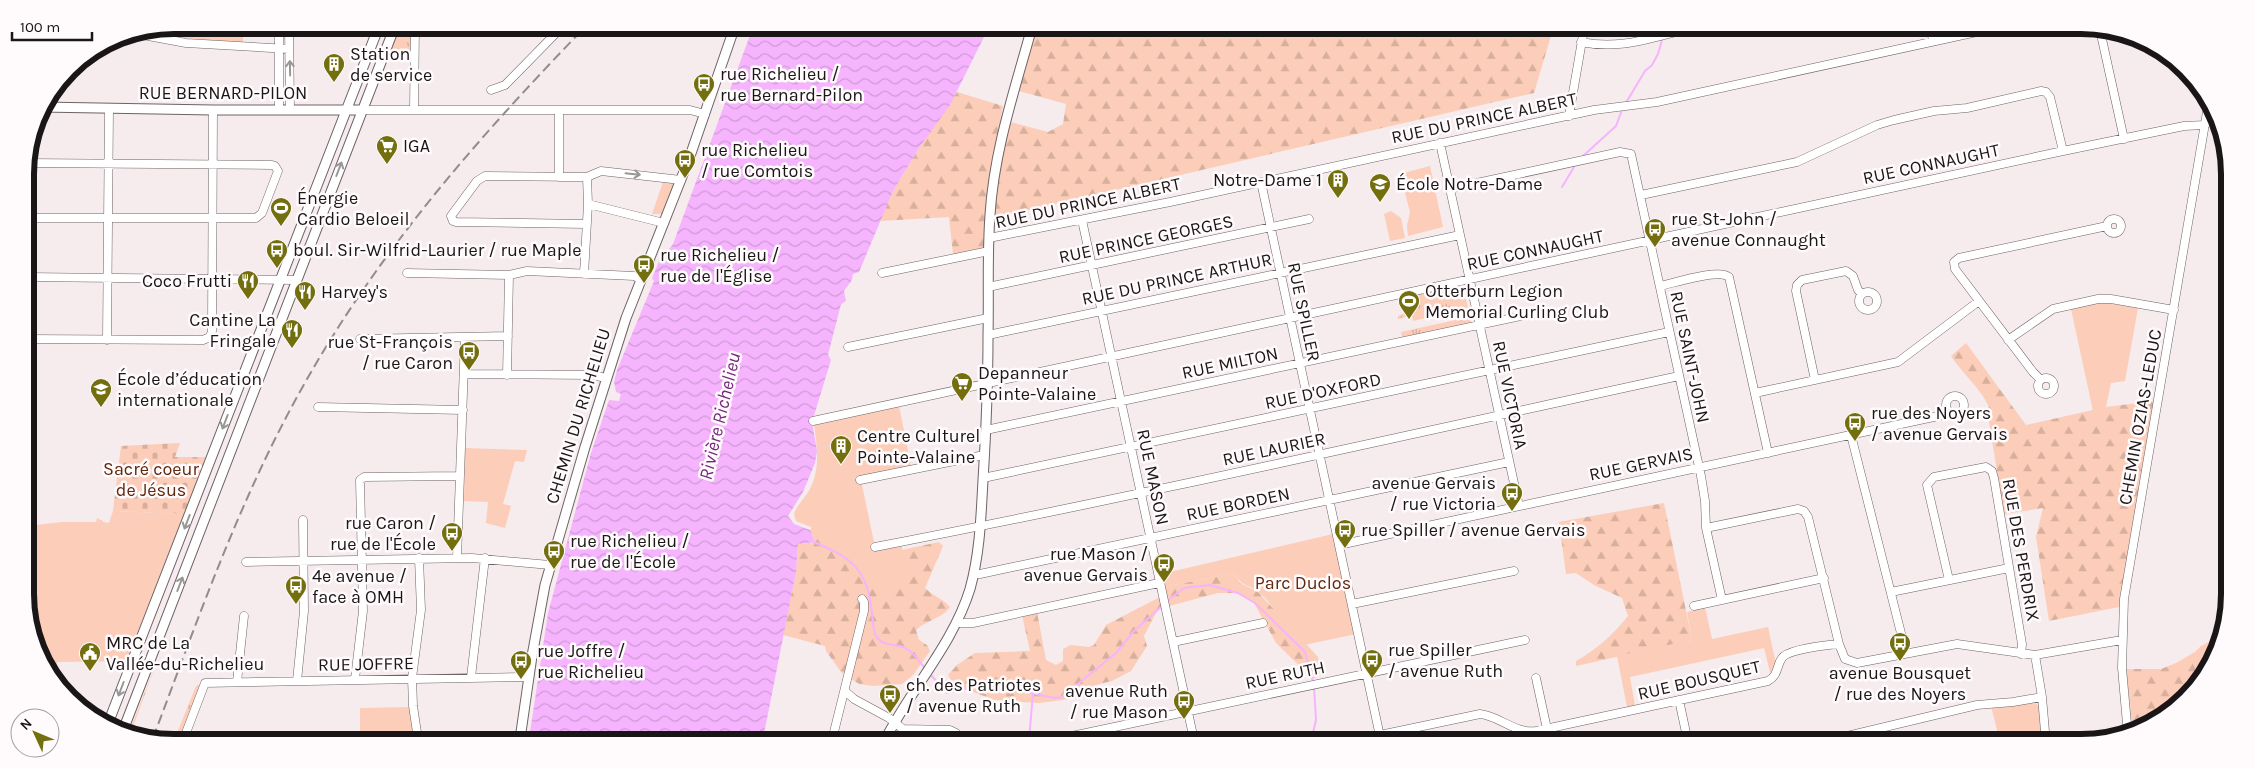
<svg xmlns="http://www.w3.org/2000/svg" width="2255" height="768" viewBox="0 0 2255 768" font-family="Karla,sans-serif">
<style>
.grass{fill:url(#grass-tufts)}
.forest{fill:url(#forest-firs)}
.cemetery{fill:url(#cemetery-stones)}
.park{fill:#fccdb8}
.water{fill:url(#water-waves)}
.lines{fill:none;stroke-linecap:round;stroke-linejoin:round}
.stream{stroke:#f5b4fd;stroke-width:2}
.minor-casing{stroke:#6d6365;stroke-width:9}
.major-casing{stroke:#6d6365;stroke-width:11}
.minor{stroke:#fff;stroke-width:8}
.major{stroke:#fff;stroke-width:9}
.rail{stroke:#938b8d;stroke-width:2;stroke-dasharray:10 5;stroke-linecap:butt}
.oneway{stroke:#989697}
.labels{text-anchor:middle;stroke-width:5;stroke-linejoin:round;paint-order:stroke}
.poi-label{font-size:18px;fill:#1a1617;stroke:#fffafb;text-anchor:start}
.street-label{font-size:18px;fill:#1a1617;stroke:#fffafb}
.park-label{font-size:18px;fill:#60280b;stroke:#fffafb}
.water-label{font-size:19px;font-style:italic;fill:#73287c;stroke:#fffafb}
.rim{fill:none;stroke:#1a1617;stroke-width:6}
</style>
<defs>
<pattern id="grass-tufts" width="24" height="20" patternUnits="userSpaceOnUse" patternTransform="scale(1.25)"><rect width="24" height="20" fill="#fccdb8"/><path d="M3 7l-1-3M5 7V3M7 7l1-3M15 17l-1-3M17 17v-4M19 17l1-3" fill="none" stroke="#d7af9d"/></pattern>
<pattern id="forest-firs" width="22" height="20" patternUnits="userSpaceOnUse" patternTransform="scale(1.25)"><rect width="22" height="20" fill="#fccdb8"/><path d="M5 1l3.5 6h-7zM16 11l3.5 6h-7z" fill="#d7af9d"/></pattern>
<pattern id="cemetery-stones" width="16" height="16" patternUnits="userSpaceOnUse" patternTransform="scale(1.25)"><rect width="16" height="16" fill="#fccdb8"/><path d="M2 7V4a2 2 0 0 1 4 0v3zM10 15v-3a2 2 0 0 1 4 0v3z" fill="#d7af9d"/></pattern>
<pattern id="water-waves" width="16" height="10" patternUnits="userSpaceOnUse" patternTransform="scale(1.25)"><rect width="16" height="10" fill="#f5b4fd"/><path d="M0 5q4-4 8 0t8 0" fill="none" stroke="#d19ad8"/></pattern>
</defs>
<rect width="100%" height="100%" fill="#f6ebed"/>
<path class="grass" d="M400 26H412L410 53 389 54Z
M1463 284 1471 323 1402 338 1401 332 1451 321 1449 312 1413 321 1412 315 1398 319V316L1407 312 1404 298Z
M157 661 130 735H128Z
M201 684 182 738H175L196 686Z"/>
<path class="forest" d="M1036 27 1553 29 1534 93 994 218 1000 165 1010 122 1048 132 1063 124 1066 104 1019 91Z
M957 92 1003 106 987 190 984 248 953 254 949 217 880 221 893 191 919 148Z
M1966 343 2026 425 2106 407 2154 401 2119 607 2049 621 2036 537 2043 508 2004 514 1989 422 1984 419 1989 406C1979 387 1963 374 1951 356Z
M1664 503 1692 640 1576 666V661C1597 649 1612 636 1628 616L1622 598 1594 585 1576 573 1566 574 1559 522Z
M815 523 853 538 897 551 939 542 943 546 925 588C933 596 942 598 950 607 943 618 925 621 916 630L919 640 927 645 930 651 913 675 902 684 873 686 859 684 841 672 826 651 825 646 783 635 796 572 798 544 815 542 810 530Z
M1234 573 1240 583 1258 592 1318 657 1321 675 1313 679 1276 643 1254 603 1238 593H1218L1158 609 1144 636 1147 646 1131 671 1112 681 1099 684 1078 698 1039 703 995 700 954 685 948 675 957 665 975 653 1030 651 1022 615 1037 612 1046 660 1056 665 1063 661V649L1071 645 1089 647 1094 645 1106 625 1158 598 1165 593 1164 587Z
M2219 637 2223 638 2205 677 2172 712 2133 733 2126 669H2161L2176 663 2195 652 2201 646Z"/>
<path class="cemetery" d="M180 443 175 457H206L184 514 113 511 121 446Z"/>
<path class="park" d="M174 25H243V43L163 36 160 33 162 27Z
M1430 166 1443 227 1408 236 1407 226 1410 212 1400 174Z
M664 179 675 183 662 214H652Z
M1391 211 1401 218 1405 238 1390 241 1384 214Z
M1459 288 1468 318 1453 323 1447 290Z
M2101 302 2138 308 2125 381 2111 383 2106 407 2093 411 2071 309Z
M899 406 912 470 861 480 875 547 901 542 907 582 870 587C858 552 842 559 819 540 815 537 813 531 811 527L796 521 794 514C797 505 804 499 809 491 821 469 817 447 814 424Z
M465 448 527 450 524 462 515 461 503 504 511 506 505 528 486 523 488 502 464 501Z
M113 511 184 514 126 661 57 662V683L28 623 27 526 62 522H96L97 518 103 521V522L109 523Z
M1333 534 1356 634 1304 645 1291 630 1282 633C1279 617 1272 602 1258 592 1247 583 1243 588 1234 573L1164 587 1161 574Z
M1705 607 1712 639 1768 627 1776 664 1771 676 1764 648 1630 677 1635 706 1627 707 1617 656 1692 640 1687 612Z
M2032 702 2037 704 2040 709 2042 743 2000 742 1991 706H2013Z
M410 707 415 739 360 738V708Z"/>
<path class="water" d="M753 27H989L950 105 919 148 893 191 859 272 853 274 852 280 844 291 846 301 841 304 828 355 831 360 812 422 817 451 815 463 803 492 788 516 794 524 810 530 815 542 798 544 796 572 763 739H529L548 613 591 453 609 400 619 401 621 394 616 392 614 382 617 370 654 281 652 278 663 252 668 250 673 244Z"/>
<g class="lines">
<path class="stream" d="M1663 31 1664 29
M1627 101 1645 71 1652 65 1658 54 1662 40
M1583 156 1616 126 1622 110
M1562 187 1574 167
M814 542C848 557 866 566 871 606 873 615 872 628 876 636 882 647 897 643 907 649 914 653 920 663 926 669
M1167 601 1184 588 1210 585 1238 593 1255 603 1305 652 1313 682
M930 674 947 693 976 686 1002 687 1055 698 1062 697 1116 653 1134 631 1162 606
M1314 687 1316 720 1313 733 1316 741
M1029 740 1033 693"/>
<g class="minor-casing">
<path id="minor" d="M279 25V110
M289 25 290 110
M1931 30 1933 41
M2100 30 2124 139
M132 33 186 43 289 49
M1581 42C1620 50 1649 38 1688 29
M491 90 505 85 563 26
M414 109 415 26
M362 110H690L705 114
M559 110V177
M1569 116 1584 29
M1440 143 1519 506
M26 163 272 165 275 166 278 171 262 213 256 218H26
M1261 182 1381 741
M1449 189 1620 152 1631 154 1701 476 1705 501 1706 528 1722 600
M1641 195 1797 162 1877 125 1894 120 1934 111 1967 108 2041 91 2046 92 2050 97 2063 151
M588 204 664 223
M2107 226a7 7 0 1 1 14 0a7 7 0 1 1-14 0Z
M1082 220 1194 740
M586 224 456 222 453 221 451 216 477 181 485 176 587 177 601 171 681 180
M989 238 1170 202 1594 110 1657 102 1986 30
M407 273 509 275 527 271 634 276 641 279
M882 273 989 251
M584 274 588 204 587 177
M26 277 297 280
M1660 286C1674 283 1719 268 1729 277L1768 453
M988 287 1309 219
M1859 301a9 9 0 1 1 18 0a9 9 0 1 1-18 0Z
M988 335 1460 235
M26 339 203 340 210 337 212 331 213 110
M360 339 508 336
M107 340 109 109
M2008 340 2053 309 2098 299H2111L2174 310
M848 347 988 318
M464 374 592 375 606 378
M507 375 509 275
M2038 386a8 8 0 1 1 16 0a8 8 0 1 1-16 0Z
M1815 380 1796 291 1797 285 1802 280 1846 271 1853 276 1858 290 1862 294
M2041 380 2033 372 1955 269 1954 262 1959 258 2107 226
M1755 393 1898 362 1979 301
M1946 405a9 9 0 1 1 18 0a9 9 0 1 1-18 0Z
M318 407 463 410
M813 421 2063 151 2184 126 2205 125
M986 430 1540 312
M1851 435 1906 653
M983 478 1669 332
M860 480 984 455
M1706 528 1798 509 1804 511 1808 517 1839 644
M1339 545 1943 415 1948 411
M875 547C1144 495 1411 434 1679 376
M457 558 465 337
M246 562 472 558 550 565
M974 574H980L1509 462
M1949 580 1927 485 1934 477 1986 467 1992 471 1994 478 2022 644 2021 654
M1891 592 2009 568
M1352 604 1514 571
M1694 606 1824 578
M956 623H973L1159 583
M1173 642 1263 623
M2035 655 2042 697 2046 743
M471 677 485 558
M1536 678 1547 729
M355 679 363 611 360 480 364 477 460 476
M297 681 304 611 303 520
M237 682 244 616
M845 691 854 699 889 718 903 729 950 730 956 733 959 740
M1679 700 1688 742
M1380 735 1480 714C1500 716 1515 734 1536 731L1768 681C1779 675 1776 666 1782 658 1788 649 1828 645 1839 644L1845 659 1857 663 1957 644 2035 655 2122 640
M2128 735 2122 668 2124 599 2208 106
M184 738 205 683 528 677
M418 739 413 706 412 678 421 610 419 558
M832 740 864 611V602L862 599
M1053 740 1525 640
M1822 742 1977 705 2013 702 2042 697"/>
</g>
<g class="major-casing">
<path id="major" d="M41 107 213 110H362
M107 726 379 26
M122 733 395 26
M520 739 532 656 545 585 585 447 626 318 689 159 735 26
M885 740C911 689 953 644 970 589 980 553 981 516 983 480 986 432 988 384 988 336 989 296 987 255 990 215 994 150 1015 89 1032 27"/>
</g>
<use href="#minor" class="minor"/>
<use href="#major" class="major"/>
<path class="rail" d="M153 738C195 627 234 515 290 410 368 263 471 145 586 26"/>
</g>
<defs><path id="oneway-shaft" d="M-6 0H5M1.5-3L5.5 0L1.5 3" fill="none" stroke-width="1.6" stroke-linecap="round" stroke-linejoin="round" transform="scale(1.25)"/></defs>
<g class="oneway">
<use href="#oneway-shaft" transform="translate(290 68) rotate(-91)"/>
<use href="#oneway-shaft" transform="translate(339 169) rotate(-69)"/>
<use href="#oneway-shaft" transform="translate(633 174) rotate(6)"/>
<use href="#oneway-shaft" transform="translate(225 422) rotate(111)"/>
<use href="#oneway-shaft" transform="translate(187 522) rotate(111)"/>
<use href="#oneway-shaft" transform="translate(180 584) rotate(-69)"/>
<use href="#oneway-shaft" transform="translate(121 689) rotate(111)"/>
</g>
<defs>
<g id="building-pin" transform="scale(1.125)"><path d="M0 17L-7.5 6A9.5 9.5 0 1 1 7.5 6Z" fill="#746f0e" stroke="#fffafb"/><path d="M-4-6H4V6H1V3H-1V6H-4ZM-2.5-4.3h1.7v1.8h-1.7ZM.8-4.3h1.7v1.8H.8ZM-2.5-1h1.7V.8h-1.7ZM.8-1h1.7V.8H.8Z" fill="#fff"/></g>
<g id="bus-pin" transform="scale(1.125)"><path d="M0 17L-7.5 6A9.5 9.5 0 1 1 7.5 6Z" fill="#746f0e" stroke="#fffafb"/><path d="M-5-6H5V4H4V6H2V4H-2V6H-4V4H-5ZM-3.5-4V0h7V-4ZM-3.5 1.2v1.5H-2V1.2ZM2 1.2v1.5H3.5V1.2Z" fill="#fff"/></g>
<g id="supermarket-pin" transform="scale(1.125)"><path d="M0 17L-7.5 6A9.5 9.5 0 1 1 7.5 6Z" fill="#746f0e" stroke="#fffafb"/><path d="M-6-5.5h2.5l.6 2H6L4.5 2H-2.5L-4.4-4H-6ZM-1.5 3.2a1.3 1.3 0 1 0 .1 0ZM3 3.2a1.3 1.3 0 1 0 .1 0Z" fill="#fff"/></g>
<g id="school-pin" transform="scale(1.125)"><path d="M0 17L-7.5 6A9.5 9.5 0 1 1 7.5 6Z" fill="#746f0e" stroke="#fffafb"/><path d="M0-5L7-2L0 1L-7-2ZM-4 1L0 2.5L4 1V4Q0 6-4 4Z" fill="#fff"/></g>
<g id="stadium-pin" transform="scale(1.125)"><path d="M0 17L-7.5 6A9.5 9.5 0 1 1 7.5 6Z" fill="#746f0e" stroke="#fffafb"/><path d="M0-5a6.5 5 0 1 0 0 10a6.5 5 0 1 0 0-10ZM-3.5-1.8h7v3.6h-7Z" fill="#fff"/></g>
<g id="restaurant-pin" transform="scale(1.125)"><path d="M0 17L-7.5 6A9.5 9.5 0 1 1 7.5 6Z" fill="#746f0e" stroke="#fffafb"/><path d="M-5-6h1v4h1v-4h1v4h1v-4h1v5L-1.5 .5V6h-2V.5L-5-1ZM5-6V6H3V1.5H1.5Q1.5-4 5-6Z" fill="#fff"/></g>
<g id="civic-pin" transform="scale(1.125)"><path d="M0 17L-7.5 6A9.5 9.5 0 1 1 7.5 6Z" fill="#746f0e" stroke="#fffafb"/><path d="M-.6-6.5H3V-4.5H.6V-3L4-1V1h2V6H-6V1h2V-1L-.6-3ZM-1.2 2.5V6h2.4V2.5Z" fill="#fff"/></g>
</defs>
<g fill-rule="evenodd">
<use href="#building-pin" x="334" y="64"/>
<use href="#bus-pin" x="704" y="84"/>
<use href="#supermarket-pin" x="387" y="146"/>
<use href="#bus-pin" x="685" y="160"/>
<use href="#building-pin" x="1338" y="180"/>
<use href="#school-pin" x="1380" y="184"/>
<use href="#stadium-pin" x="281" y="208"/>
<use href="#bus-pin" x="1655" y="229"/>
<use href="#bus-pin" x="277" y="250"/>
<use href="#bus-pin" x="644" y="265"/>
<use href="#restaurant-pin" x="248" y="281"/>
<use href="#restaurant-pin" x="305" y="292"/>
<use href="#stadium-pin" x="1409" y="301"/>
<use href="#restaurant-pin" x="292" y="330"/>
<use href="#bus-pin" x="469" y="352"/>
<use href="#supermarket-pin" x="962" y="383"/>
<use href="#school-pin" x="101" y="389"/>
<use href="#bus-pin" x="1855" y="423"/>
<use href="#building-pin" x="841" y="446"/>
<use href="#bus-pin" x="1512" y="493"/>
<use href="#bus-pin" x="1345" y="530"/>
<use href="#bus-pin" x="452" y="533"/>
<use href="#bus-pin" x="554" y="551"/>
<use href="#bus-pin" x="1164" y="564"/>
<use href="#bus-pin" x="296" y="586"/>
<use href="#bus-pin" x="1900" y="643"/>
<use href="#civic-pin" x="90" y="653"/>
<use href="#bus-pin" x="1372" y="660"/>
<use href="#bus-pin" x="521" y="661"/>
<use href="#bus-pin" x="890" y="695"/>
<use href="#bus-pin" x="1184" y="701"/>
</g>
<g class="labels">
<g class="poi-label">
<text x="350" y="60">Station<tspan x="350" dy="21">de service</tspan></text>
<text x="720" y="80">rue Richelieu /<tspan x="720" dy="21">rue Bernard-Pilon</tspan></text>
<text x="403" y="152">IGA</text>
<text x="701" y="156">rue Richelieu<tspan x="701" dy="21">/ rue Comtois</tspan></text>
<text x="1322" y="186" text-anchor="end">Notre-Dame 1</text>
<text x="1396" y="190">École Notre-Dame</text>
<text x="297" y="204">Énergie<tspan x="297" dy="21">Cardio Beloeil</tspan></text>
<text x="1671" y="225">rue St-John /<tspan x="1671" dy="21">avenue Connaught</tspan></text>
<text x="293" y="256">boul. Sir-Wilfrid-Laurier / rue Maple</text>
<text x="660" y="261">rue Richelieu /<tspan x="660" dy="21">rue de l'Église</tspan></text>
<text x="232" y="287" text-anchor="end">Coco Frutti</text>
<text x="1425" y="297">Otterburn Legion<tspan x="1425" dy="21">Memorial Curling Club</tspan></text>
<text x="321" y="298">Harvey's</text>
<text x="276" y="326" text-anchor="end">Cantine La<tspan x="276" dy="21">Fringale</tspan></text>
<text x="453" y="348" text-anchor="end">rue St-François<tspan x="453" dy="21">/ rue Caron</tspan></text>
<text x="978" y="379">Depanneur<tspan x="978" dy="21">Pointe-Valaine</tspan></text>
<text x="117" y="385">École d’éducation<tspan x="117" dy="21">internationale</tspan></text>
<text x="1871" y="419">rue des Noyers<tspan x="1871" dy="21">/ avenue Gervais</tspan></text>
<text x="857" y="442">Centre Culturel<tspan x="857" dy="21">Pointe-Valaine</tspan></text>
<text x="1496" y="489" text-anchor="end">avenue Gervais<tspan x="1496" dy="21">/ rue Victoria</tspan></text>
<text x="436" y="529" text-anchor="end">rue Caron /<tspan x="436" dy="21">rue de l'École</tspan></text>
<text x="1361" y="536">rue Spiller / avenue Gervais</text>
<text x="570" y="547">rue Richelieu /<tspan x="570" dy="21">rue de l'École</tspan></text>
<text x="1148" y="560" text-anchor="end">rue Mason /<tspan x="1148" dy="21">avenue Gervais</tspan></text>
<text x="312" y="582">4e avenue /<tspan x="312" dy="21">face à OMH</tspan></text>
<text x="106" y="649">MRC de La<tspan x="106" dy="21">Vallée-du-Richelieu</tspan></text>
<text x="1388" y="656">rue Spiller<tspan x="1388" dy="21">/ avenue Ruth</tspan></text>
<text x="537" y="657">rue Joffre /<tspan x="537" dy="21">rue Richelieu</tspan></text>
<text x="1900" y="679" text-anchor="middle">avenue Bousquet<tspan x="1900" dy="21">/ rue des Noyers</tspan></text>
<text x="906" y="691">ch. des Patriotes<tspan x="906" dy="21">/ avenue Ruth</tspan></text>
<text x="1168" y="697" text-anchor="end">avenue Ruth<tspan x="1168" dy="21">/ rue Mason</tspan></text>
</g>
<g class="street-label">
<text x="223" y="99">RUE BERNARD-PILON</text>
<text transform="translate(1484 118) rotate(-12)" y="6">RUE DU PRINCE ALBERT</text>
<text transform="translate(1931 164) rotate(-12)" y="6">RUE CONNAUGHT</text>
<text transform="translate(1088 203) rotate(-12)" y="6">RUE DU PRINCE ALBERT</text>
<text transform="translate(1146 239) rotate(-12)" y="6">RUE PRINCE GEORGES</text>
<text transform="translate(1535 250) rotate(-12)" y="6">RUE CONNAUGHT</text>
<text transform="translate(1177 279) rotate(-12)" y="6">RUE DU PRINCE ARTHUR</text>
<text transform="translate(1304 312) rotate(78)" y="6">RUE SPILLER</text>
<text transform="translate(1690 357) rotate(78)" y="6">RUE SAINT-JOHN</text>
<text transform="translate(1230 363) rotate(-12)" y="6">RUE MILTON</text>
<text transform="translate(1323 391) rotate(-12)" y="6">RUE D'OXFORD</text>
<text transform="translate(1510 395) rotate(78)" y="6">RUE VICTORIA</text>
<text transform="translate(578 416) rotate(-73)" y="6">CHEMIN DU RICHELIEU</text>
<text transform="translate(2140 417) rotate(-80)" y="6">CHEMIN OZIAS-LEDUC</text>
<text transform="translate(1274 449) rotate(-12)" y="6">RUE LAURIER</text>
<text transform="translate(1641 464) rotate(-12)" y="6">RUE GERVAIS</text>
<text transform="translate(1153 477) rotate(78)" y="6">RUE MASON</text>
<text transform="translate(1238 504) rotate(-12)" y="6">RUE BORDEN</text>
<text transform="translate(2021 550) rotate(80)" y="6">RUE DES PERDRIX</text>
<text transform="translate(366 664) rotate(-1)" y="6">RUE JOFFRE</text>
<text transform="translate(1285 675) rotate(-12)" y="6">RUE RUTH</text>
<text transform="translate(1699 680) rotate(-13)" y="6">RUE BOUSQUET</text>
</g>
<g class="park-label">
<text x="151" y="475">Sacré coeur<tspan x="151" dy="21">de Jésus</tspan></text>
<text x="1303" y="589">Parc Duclos</text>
</g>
<g class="water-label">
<text transform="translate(719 416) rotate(-77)" y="7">Rivière Richelieu</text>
</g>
</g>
<path d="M0 0H2255V768H0ZM174 34H2081A140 140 0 0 1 2221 174V594A140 140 0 0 1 2081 734H174A140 140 0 0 1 34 594V174A140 140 0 0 1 174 34Z" fill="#fffafb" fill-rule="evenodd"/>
<path class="rim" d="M174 34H2081A140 140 0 0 1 2221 174V594A140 140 0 0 1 2081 734H174A140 140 0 0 1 34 594V174A140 140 0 0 1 174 34Z"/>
<g transform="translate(35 733) rotate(314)"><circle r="24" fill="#fffafb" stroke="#a39fa0"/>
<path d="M0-4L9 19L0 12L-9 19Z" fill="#746f0e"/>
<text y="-8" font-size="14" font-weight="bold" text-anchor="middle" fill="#1a1617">N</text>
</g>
<path d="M12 32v8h80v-8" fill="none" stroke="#1a1617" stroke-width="2.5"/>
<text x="20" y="32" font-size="15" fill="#1a1617" stroke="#fffafb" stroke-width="4" paint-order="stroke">100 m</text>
</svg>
